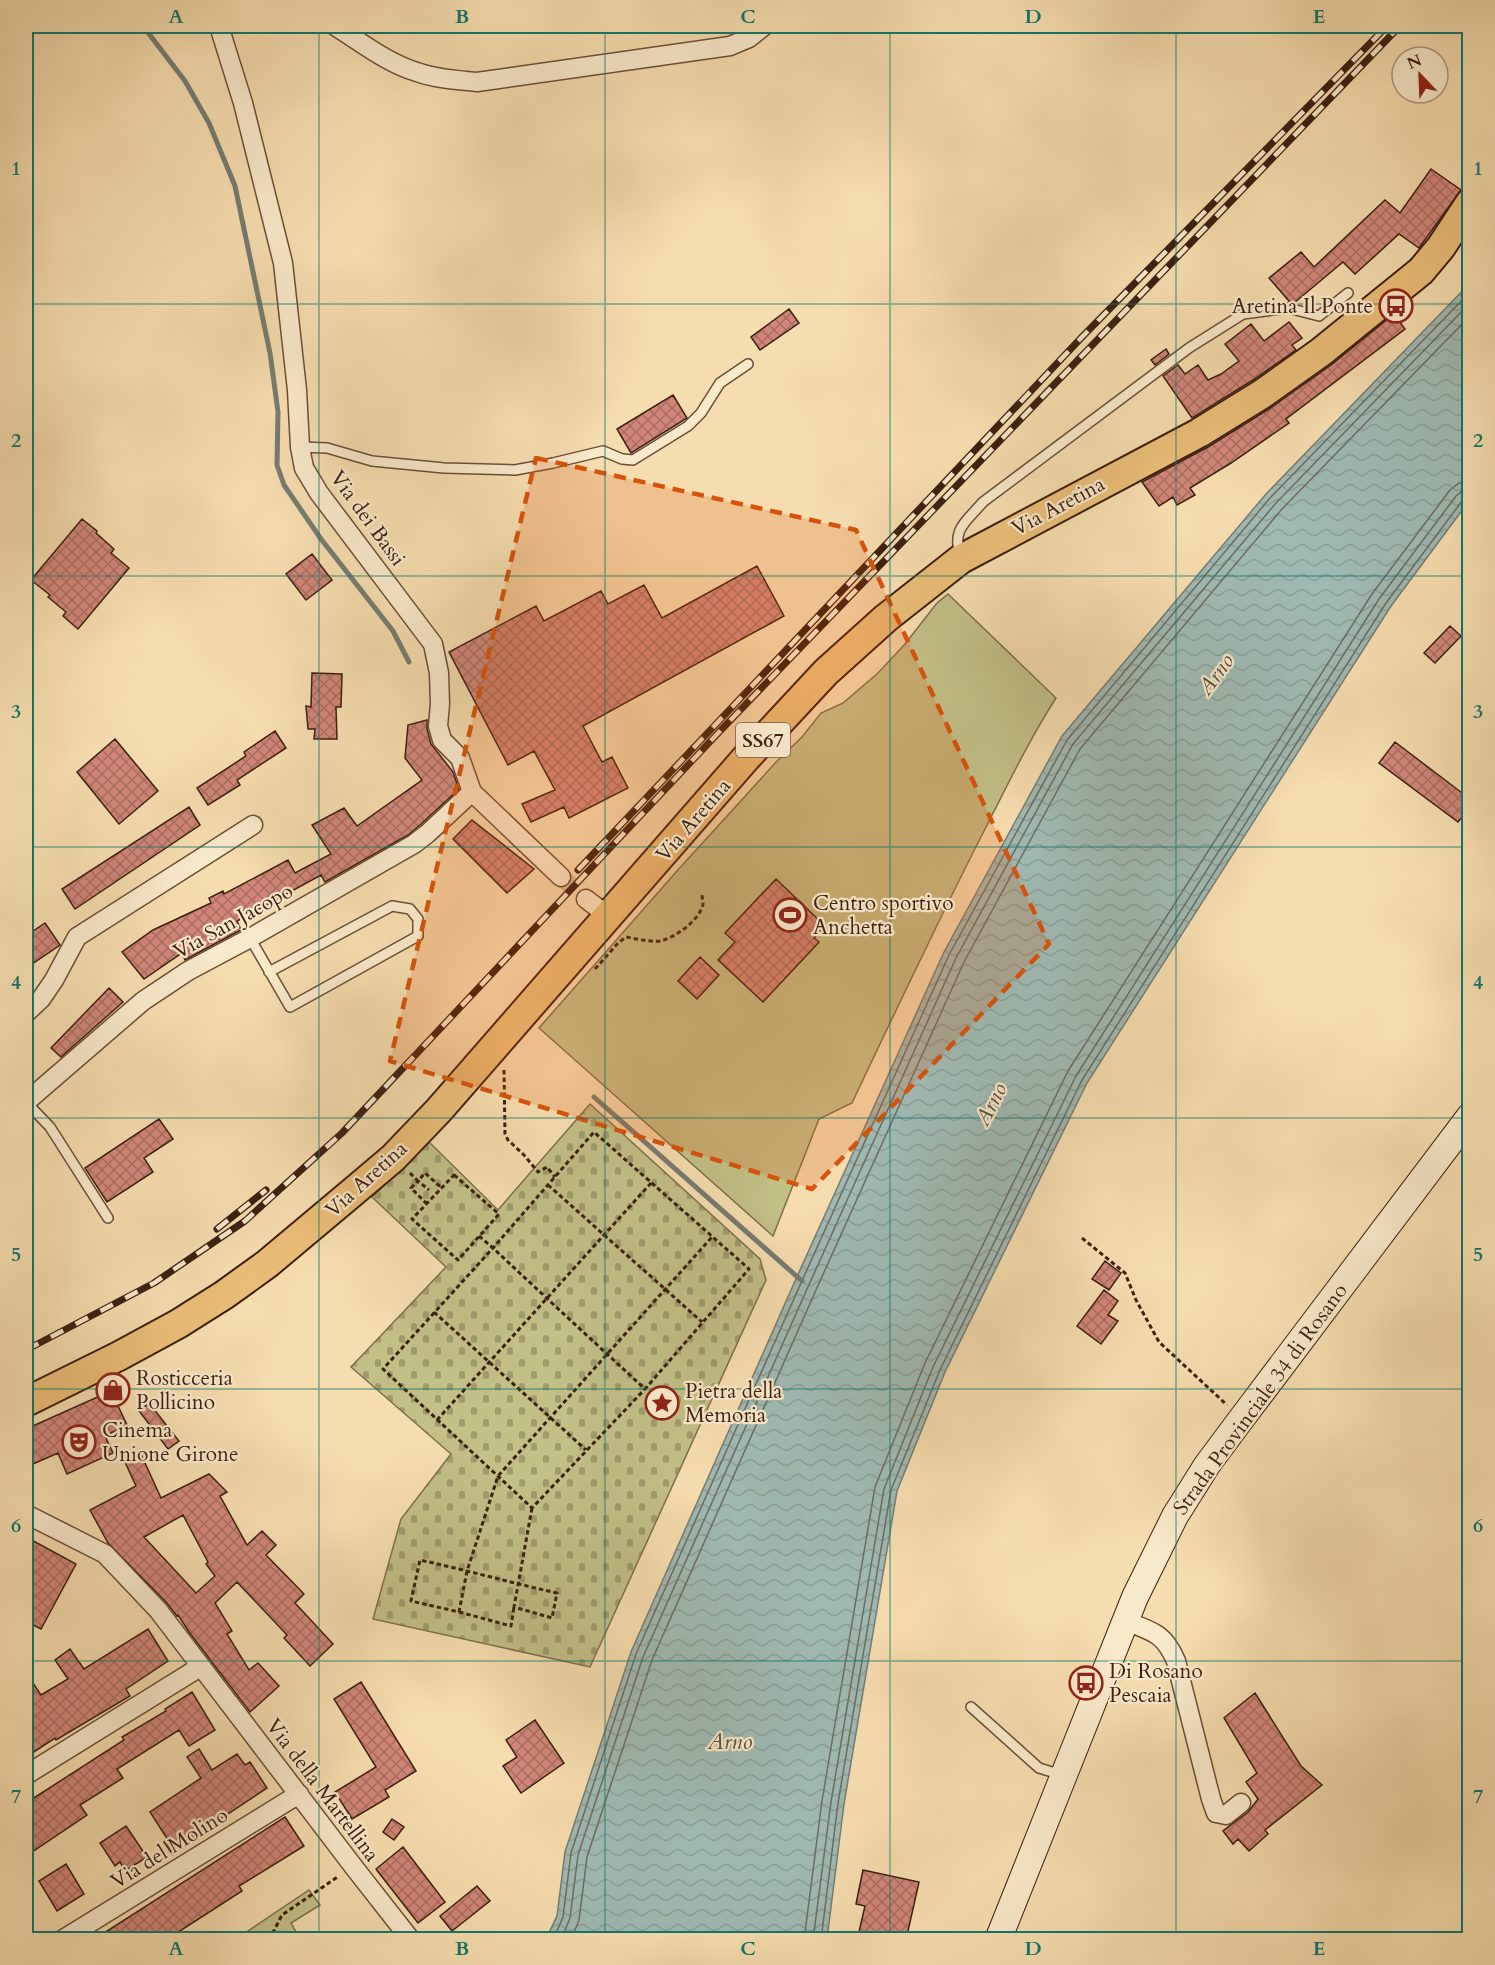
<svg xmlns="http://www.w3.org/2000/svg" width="1495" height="1965" viewBox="0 0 1495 1965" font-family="Cardo,serif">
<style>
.cemetery{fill:url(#cemetery-stones);stroke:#7e6f4c;stroke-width:1.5}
.green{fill:#c2bf87;stroke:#7e6f4c;stroke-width:1.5}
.water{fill:url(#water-waves);stroke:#777c72;stroke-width:1.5}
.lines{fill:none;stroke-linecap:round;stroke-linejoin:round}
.shore{stroke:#6d6c62;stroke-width:1.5}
.stream{stroke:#777c72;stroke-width:5}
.building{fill:url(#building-cross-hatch);stroke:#3b1f11;stroke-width:1.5;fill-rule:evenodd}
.street-tunnel{stroke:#d1b78f;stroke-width:18;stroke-dasharray:18 9;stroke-linecap:butt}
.lane-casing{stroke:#6a4e38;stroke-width:12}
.street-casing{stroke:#6a4e38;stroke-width:21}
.secondary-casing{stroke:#3b1f11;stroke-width:28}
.primary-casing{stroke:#3b1f11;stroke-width:32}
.path{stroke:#3b1f11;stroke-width:3;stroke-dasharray:4.5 3;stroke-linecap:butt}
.lane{stroke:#f9e9cb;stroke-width:9}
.street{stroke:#f9e9cb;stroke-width:18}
.secondary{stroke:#f9e9cb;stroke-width:26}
.primary{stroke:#ebbe78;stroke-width:28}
.rail-casing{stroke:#3b1f11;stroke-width:7}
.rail{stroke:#f9e9cb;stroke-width:4.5;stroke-dasharray:14;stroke-linecap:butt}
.marked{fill:#d7530c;fill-opacity:0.2;stroke:#d7530c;stroke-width:4.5;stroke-dasharray:12 8;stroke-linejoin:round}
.grid{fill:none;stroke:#0f766e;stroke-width:1.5;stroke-opacity:0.55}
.labels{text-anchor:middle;stroke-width:4.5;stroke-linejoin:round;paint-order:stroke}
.shield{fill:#f9e9cb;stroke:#745c49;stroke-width:1.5}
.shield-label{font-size:20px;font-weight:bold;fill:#3b1f11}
.poi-label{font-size:21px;fill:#3b1f11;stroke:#f9e9cb;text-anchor:start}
.street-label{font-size:21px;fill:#3b1f11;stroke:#f9e9cb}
.water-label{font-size:22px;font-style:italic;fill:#594e42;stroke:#f9e9cb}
.neatline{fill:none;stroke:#0f766e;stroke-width:2}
.grid-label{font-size:20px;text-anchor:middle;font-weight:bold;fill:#0f766e}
</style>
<defs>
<pattern id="cemetery-stones" width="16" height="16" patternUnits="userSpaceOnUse" patternTransform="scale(1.5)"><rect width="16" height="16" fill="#c2bf87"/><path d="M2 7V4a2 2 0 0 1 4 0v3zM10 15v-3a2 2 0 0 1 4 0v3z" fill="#9f9b6d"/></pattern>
<pattern id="water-waves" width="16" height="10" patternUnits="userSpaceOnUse" patternTransform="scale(1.5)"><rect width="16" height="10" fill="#9fbab3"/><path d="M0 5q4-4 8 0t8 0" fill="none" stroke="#8a9f99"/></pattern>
<pattern id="building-cross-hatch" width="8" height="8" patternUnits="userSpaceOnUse" patternTransform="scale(1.5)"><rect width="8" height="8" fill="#d18679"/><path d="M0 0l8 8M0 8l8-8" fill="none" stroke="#ab6d62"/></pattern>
</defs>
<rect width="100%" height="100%" fill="#f6ddaf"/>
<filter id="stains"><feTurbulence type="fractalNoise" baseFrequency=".00333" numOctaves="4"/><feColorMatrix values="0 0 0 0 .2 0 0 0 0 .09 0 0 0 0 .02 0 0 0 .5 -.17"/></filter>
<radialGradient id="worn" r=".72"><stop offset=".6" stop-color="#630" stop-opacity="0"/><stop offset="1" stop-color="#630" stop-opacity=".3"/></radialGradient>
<path class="cemetery" d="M590 1104 760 1259 766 1280 590 1667 373 1619 401 1519 451 1454 351 1367 446 1267 372 1197 429 1142 498 1210Z"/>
<path class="green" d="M948 594 1056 698C1029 740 1007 786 984 831 938 921 895 1012 852 1103L819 1119 773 1236 539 1028 677 871 777 761 802 737 821 713 843 703 878 673 905 644 937 603Z
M309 1890 320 1905 291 1923 300 1939H236Z"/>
<path class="water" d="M1469 284V501L1391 606 1087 1083 945 1372 897 1491 844 1804 827 1939H546L557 1916 565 1852 631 1652 795 1281 944 952 1062 736 1266 494Z"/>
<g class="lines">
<path class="shore" d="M553 1940 563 1917 571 1853 636 1654 801 1283 949 955 1067 740 1270 498 1470 292
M561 1940 570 1918 578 1855 643 1657 808 1287 956 958 1073 744 1276 503 1470 303
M571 1940 579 1920 587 1857 652 1660 816 1290 964 962 1080 749 1282 509 1470 316
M804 1940 822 1801 875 1487 925 1363 1068 1071 1372 594 1450 490 1459 483 1470 481
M813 1940 831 1802 884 1489 933 1367 1076 1076 1379 599 1456 496 1462 491 1470 490
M821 1940 838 1803 891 1490 940 1370 1082 1080 1386 603 1462 501 1470 498"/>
<path class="stream" d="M143 26 185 81 209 123 235 186 270 353 278 412 277 465 284 485 321 539 393 631 409 662
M594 1097 802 1281"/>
</g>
<path class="building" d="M1431 169 1461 190 1419 248 1399 234 1355 274 1343 262 1294 303 1289 301 1269 278 1301 252 1314 267 1385 200 1400 213Z
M789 309 799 323 760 350 751 337Z
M1394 314 1405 329 1286 419 1289 423 1231 463 1190 488 1195 495 1177 505 1173 497 1159 506 1142 482 1208 447 1272 407 1331 365Z
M1289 322 1302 338 1292 345 1296 350 1253 380 1192 418 1163 376 1178 365 1185 374 1198 365 1208 380 1221 374 1239 361 1225 344 1251 324 1264 341Z
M1166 349 1169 354 1155 365 1151 360Z
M673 395 687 418 631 453 617 429Z
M82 519 97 531 96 533 114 549 111 553 129 568 78 629 63 616 66 612 48 597 50 595 31 580Z
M312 554 332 580 306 600 286 574Z
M757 566 784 616 583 726 602 762 612 757 628 788 569 818 564 807 531 822 522 804 555 790 534 751 508 765 449 652 536 606 544 621 601 591 608 604 644 585 662 618Z
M1450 626 1461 636 1435 663 1424 653Z
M312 673 342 674 341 707H336L337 739H314L315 729H308L306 706 311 707Z
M427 720V729L431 744 453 772 459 789 420 825 408 835 325 882 321 875 237 921 241 930 185 960 182 953 144 979 122 952 153 930 211 903 209 898 223 891 224 894 288 860 295 873 331 854 312 825 344 808 357 826 422 780 405 758 408 725Z
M275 731 286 748 237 780 240 785 208 805 197 788 246 756 244 752Z
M115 739 158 791 119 824 77 772Z
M1395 742 1470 799V807L1458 822 1379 763Z
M189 807 200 825 75 909 62 889Z
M472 820 534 869 507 893 453 839Z
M776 879 825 926 814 938 819 942 763 1002 718 960 735 942 725 933Z
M45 923 60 945 26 968V936Z
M700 957 719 975 697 999 678 981Z
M109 988 123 1002 61 1057 51 1048Z
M159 1119 173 1139 144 1158 153 1172 107 1202 85 1168Z
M1105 1261 1121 1273 1109 1290 1092 1279Z
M1104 1290 1118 1301 1108 1315 1118 1321 1101 1344 1077 1326Z
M111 1391 127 1425 105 1436 113 1453 67 1474 58 1453 26 1467V1429Z
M149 1403 179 1441 168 1449 139 1411Z
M140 1452 161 1498 209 1474 227 1492 220 1496 247 1545 262 1531 276 1545 266 1555 304 1594 295 1603 333 1644 310 1666 284 1638 287 1635 237 1582 215 1603 232 1631 227 1634 249 1670 258 1663 279 1686 250 1712 189 1632 178 1615 177 1616 166 1602 108 1543 90 1510 136 1486 124 1460ZM183 1515 208 1562 206 1564 215 1576 196 1593 144 1537Z
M26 1537 76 1564 41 1629 26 1621Z
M148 1629 168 1661 126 1689 130 1696 56 1740 55 1738 26 1757V1673L41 1695 68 1679 55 1660 70 1649 84 1669Z
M361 1682 416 1771 385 1790 389 1797 352 1819 335 1792 376 1767 334 1699Z
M192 1692 215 1730 189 1746 179 1730 117 1769 123 1778 80 1805 87 1815 26 1856V1803L124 1740 122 1737 166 1711 165 1709Z
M1255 1693 1301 1766 1322 1785 1265 1830 1268 1834 1249 1851 1238 1839 1233 1844 1223 1831 1248 1812 1258 1799 1246 1782 1257 1773 1224 1718Z
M535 1720 564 1763 521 1793 503 1766 517 1757 506 1740Z
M199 1749 212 1770 237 1754 245 1765 250 1762 267 1788 207 1828 209 1831 173 1855 164 1842 168 1840 150 1812 201 1778 187 1757Z
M285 1817 304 1846 239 1886 242 1891 166 1940H93Z
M392 1819 404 1827 394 1840 383 1832Z
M126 1826 147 1857 125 1871 120 1862 115 1866 100 1843Z
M403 1847 445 1902 418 1923 376 1869Z
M66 1864 84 1894 57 1911 39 1881Z
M863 1870 919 1882 906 1940H895L859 1932 865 1906 856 1904Z
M477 1886 490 1901 452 1931 440 1916Z"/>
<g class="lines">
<path class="street-tunnel" d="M561 877 586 899"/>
<g class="lane-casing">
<path id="lane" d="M300 447 327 448 372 461 444 468 515 470 553 463 603 451 622 459 633 460 688 426 701 413 720 383 748 364
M960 556C952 528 966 522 983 502L1189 348 1243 314 1288 308 1319 316 1348 293
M250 938 290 1007 418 936V919L410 909 392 906 269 972
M26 1102 50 1127 108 1218
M971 1707 1039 1768 1062 1775"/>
</g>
<g class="street-casing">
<path id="street" d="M219 26 243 103 283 263 297 390 300 447 304 468 319 493 433 644 439 673 440 704 438 726 442 740 460 758 472 792 561 877
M335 26C361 42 387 63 417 72 436 79 457 80 477 82L730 46 749 38 764 26
M586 899 608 916
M26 1013 41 999 54 980 77 937 253 825
M26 1102 143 1001 188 971 250 938 414 844 427 834 472 792
M26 1514 105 1554 158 1610 353 1866 411 1940
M1125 1621C1152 1631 1164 1633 1176 1661L1211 1799 1216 1813 1226 1815 1241 1803
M26 1775 200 1667
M62 1940 299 1794"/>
</g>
<g class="secondary-casing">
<path id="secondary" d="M998 1940 1135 1597 1175 1516 1207 1465 1242 1418 1470 1116"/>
</g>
<g class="primary-casing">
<path id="primary" d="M26 1402 119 1356 178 1324 224 1295 267 1264 354 1191 393 1158 439 1110 746 758 826 672 886 618 961 559 1199 433 1262 394 1321 352 1421 271 1441 247 1470 203"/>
</g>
<path class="path" d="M595 969 618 943 626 937C637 939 648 942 660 941 675 938 700 920 703 904 703 901 702 898 702 894
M504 1070 505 1134 508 1140 524 1155 538 1172 547 1167 555 1177
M410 1173 418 1181 425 1173 442 1188
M454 1175 499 1214 458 1260 412 1219Z
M548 1185 702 1322
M427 1204 411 1188 418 1181 429 1190
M479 1236 493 1248C543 1295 594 1342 645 1389L749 1269 594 1132 493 1248 383 1369 532 1508 645 1389
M1082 1238 1125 1273 1136 1300 1159 1342 1227 1405
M434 1312 586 1450
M437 1420 651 1183
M532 1508 514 1607 552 1618 557 1593C512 1583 466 1570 420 1560L411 1601 459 1612 467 1571 498 1476 712 1237
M459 1612 511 1626 514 1607
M269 1940 282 1915 339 1876"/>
<use href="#lane" class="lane"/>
<use href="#street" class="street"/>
<use href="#secondary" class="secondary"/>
<use href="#primary" class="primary"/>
<g class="rail-casing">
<path id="rail" d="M578 870 1082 337 1387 26
M217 1229 266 1190
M26 1350 154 1283 245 1221 342 1133 720 731 1400 26"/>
</g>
<use href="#rail" class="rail"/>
</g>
<path class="marked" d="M536 458 856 530 1049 944 812 1189 390 1061Z"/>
<path class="grid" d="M319 26V1940M605 26V1940M890 26V1940M1176 26V1940M26 304H1470M26 576H1470M26 847H1470M26 1118H1470M26 1389H1470M26 1661H1470"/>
<defs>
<g id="bus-ring" transform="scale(1.725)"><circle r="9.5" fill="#f9e9cb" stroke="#8f2418" stroke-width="1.5"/><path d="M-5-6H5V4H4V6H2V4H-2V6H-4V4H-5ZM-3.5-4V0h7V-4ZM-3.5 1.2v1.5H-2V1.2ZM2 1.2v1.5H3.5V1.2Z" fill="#8f2418"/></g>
<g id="stadium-ring" transform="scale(1.725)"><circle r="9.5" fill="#f9e9cb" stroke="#8f2418" stroke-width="1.5"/><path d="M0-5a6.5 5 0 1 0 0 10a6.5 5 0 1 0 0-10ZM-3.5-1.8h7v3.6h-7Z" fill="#8f2418"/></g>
<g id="shop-ring" transform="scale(1.725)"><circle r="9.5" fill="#f9e9cb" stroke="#8f2418" stroke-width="1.5"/><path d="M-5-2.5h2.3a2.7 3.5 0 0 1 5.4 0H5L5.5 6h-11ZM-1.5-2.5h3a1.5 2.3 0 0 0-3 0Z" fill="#8f2418"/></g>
<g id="sight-ring" transform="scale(1.725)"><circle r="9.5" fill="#f9e9cb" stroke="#8f2418" stroke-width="1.5"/><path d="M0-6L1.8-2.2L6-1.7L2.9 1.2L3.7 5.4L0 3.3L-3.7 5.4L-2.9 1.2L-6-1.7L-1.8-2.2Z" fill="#8f2418"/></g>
<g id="theatre-ring" transform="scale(1.725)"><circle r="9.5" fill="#f9e9cb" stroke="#8f2418" stroke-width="1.5"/><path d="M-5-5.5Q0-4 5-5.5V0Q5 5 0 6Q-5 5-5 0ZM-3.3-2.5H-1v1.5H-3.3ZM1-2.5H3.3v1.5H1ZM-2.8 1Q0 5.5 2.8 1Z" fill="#8f2418"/></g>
</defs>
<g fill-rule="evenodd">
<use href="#bus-ring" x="1396" y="306"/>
<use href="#stadium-ring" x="790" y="915"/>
<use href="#shop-ring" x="113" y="1390"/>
<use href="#sight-ring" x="662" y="1403"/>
<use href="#theatre-ring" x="79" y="1442"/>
<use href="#bus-ring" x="1086" y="1683"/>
</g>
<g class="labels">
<rect class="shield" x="736" y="723" width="54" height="34" rx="4.5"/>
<g class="shield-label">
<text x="763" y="747">SS67</text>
</g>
<g class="poi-label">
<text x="1373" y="313" text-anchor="end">Aretina Il Ponte</text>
<text x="813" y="910">Centro sportivo<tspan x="813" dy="24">Anchetta</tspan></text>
<text x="136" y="1385">Rosticceria<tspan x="136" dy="24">Pollicino</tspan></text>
<text x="685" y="1398">Pietra della<tspan x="685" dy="24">Memoria</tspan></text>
<text x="102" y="1437">Cinema<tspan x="102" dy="24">Unione Girone</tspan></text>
<text x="1109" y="1678">Di Rosano<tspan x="1109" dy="24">Pescaia</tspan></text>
</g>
<g class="street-label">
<text transform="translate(1058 506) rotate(-28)" y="7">Via Aretina</text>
<text transform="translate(368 518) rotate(54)" y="7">Via dei Bassi</text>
<text transform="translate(693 820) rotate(-49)" y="7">Via Aretina</text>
<text transform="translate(233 921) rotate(-29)" y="7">Via San Jacopo</text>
<text transform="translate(366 1179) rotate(-42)" y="7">Via Aretina</text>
<text transform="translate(1260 1399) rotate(-54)" y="7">Strada Provinciale 34 di Rosano</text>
<text transform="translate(323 1790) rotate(53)" y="7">Via della Martellina</text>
<text transform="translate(169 1848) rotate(-32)" y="7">Via del Molino</text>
</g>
<g class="water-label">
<text transform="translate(1215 674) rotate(-54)" y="8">Arno</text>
<text transform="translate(990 1104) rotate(-63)" y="8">Arno</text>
<text x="730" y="1749">Arno</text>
</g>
</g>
<rect width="1495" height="1965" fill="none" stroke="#f6ddaf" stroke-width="66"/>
<g transform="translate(1420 75) rotate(337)"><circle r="28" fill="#f9e9cb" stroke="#ad9881" stroke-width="1.5"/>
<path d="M0-4.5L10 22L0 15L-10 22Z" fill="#8f2418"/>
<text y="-9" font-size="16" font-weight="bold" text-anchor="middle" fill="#3b1f11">N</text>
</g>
<rect x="33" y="33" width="1429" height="1899" class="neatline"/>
<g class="grid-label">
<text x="176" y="23">A</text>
<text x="462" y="23">B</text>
<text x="748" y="23">C</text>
<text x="1033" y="23">D</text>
<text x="1319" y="23">E</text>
<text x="16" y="175">1</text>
<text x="1478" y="175">1</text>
<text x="16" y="447">2</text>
<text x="1478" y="447">2</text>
<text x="16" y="718">3</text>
<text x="1478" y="718">3</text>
<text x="16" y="989">4</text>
<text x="1478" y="989">4</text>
<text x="16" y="1261">5</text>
<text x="1478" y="1261">5</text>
<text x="16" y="1532">6</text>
<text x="1478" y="1532">6</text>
<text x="16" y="1803">7</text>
<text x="1478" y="1803">7</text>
<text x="176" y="1955">A</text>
<text x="462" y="1955">B</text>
<text x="748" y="1955">C</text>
<text x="1033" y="1955">D</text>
<text x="1319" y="1955">E</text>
</g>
<rect width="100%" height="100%" filter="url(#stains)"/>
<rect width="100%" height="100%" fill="url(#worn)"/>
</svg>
